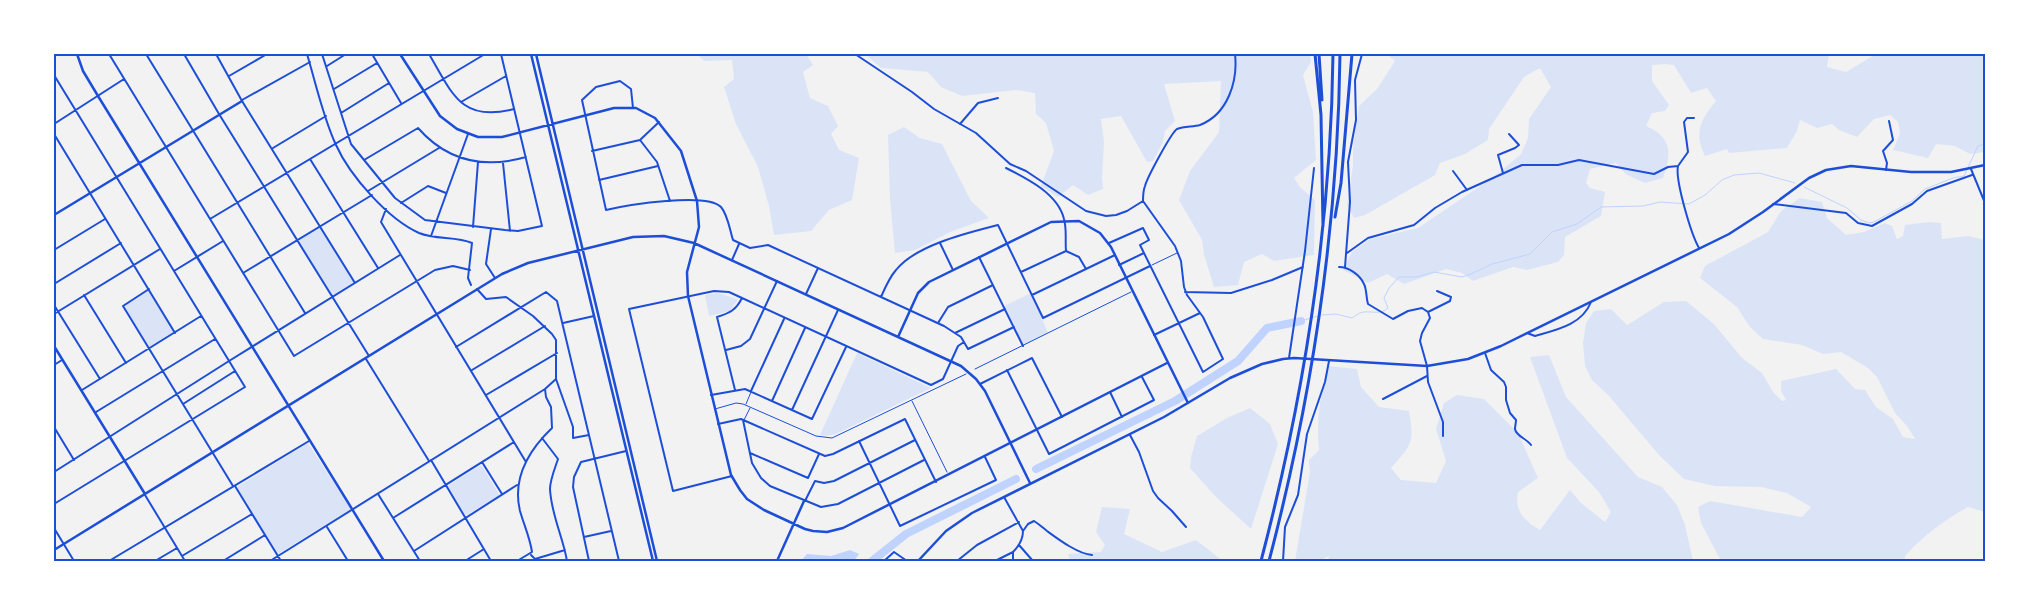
<svg xmlns="http://www.w3.org/2000/svg" width="2039" height="615" viewBox="0 0 2039 615" font-family="Bitter,serif">
<style>
.green{fill:#dbe4f7}
.water{fill:#bfd3fe}
.lines{fill:none;stroke-linecap:round;stroke-linejoin:round}
.stream{stroke:#bfd3fe;stroke-width:1}
.river{stroke:#bfd3fe;stroke-width:8}
.pedestrian{stroke:#1d4ed8;stroke-width:1}
.minor{stroke:#1d4ed8;stroke-width:2}
.tertiary{stroke:#1d4ed8;stroke-width:2.5}
.motorway{stroke:#1d4ed8;stroke-width:3}
.neatline{fill:none;stroke:#1d4ed8;stroke-width:2}
</style>
<rect width="100%" height="100%" fill="#f2f2f2"/>
<path class="green" d="M697 54H806L813 65 803 72 810 98 828 106 838 126 831 134 839 150 859 158 852 200 829 210 811 231 774 235 769 206 758 167 736 124 724 87 734 79 732 60 704 61Z
M865 54H1310L1311 62 1303 75 1313 112 1316 160 1294 178 1300 187 1315 200 1314 255 1274 261 1262 254 1244 262 1238 285 1214 287 1204 255 1202 240 1179 200 1190 171 1219 132 1221 81 1164 84 1175 121 1165 131 1163 142 1153 161 1147 162 1121 116 1101 119 1104 142 1102 178 1103 189 1088 195 1073 185 1058 197 1041 186 1054 151 1046 123 1036 114 1035 93 1016 90 962 96 941 87 928 72 881 68Z
M1387 54H1829L1827 67 1846 72 1876 54H1985V152L1970 154 1955 146 1936 144 1928 158 1893 150 1900 133 1898 122 1890 115 1874 119 1857 137 1839 130 1832 124 1817 128 1800 120 1797 131 1787 148 1729 153 1727 149 1705 156C1693 133 1701 119 1716 101L1707 88 1691 93 1674 65 1665 64 1652 65V81L1669 105 1665 111 1652 113 1646 126C1672 137 1672 153 1663 178L1645 183 1627 175 1616 163 1590 169 1586 183 1590 188 1605 192 1601 216 1565 237 1564 255 1558 262 1527 270 1513 267 1473 281 1462 273 1446 269 1404 284 1387 274 1368 283 1343 270 1352 252 1370 239 1418 228 1495 176 1521 154 1528 138 1529 119 1551 87 1540 68 1524 77 1489 129 1488 140 1465 154 1440 163 1435 175 1365 215 1354 218 1347 205 1353 165V146L1359 106 1377 89 1395 61Z
M904 127 920 138 942 144 971 201 989 218 950 232 915 250 895 253 890 200 888 135Z
M1800 198 1822 202 1827 218 1846 235 1864 232 1885 223 1892 226 1897 239 1903 236 1905 225 1929 222 1941 223 1942 239 1968 236 1985 240V512L1968 507C1944 520 1923 536 1905 556V561H1721L1701 523 1698 507 1710 501 1802 517 1811 507 1787 493 1761 487 1715 486 1684 479 1659 455 1609 396 1592 380 1585 366 1583 343 1586 323 1594 311 1611 309 1627 325 1664 302 1686 301 1714 324 1742 358 1762 373 1773 392 1782 401 1786 400 1781 391V381L1836 369 1855 389 1865 390 1876 407 1893 419 1903 437 1915 439 1907 426 1895 413 1877 377 1868 368 1841 352 1823 354 1802 345 1763 339 1750 327 1737 307 1700 278 1705 266 1768 232 1781 211Z
M320 226 355 283 332 297 297 240Z
M149 289 175 333 150 349 123 306Z
M718 293 737 299V301L730 311 709 316 705 295Z
M1031 293 1048 333 1023 346 1004 306Z
M857 353 931 388 836 434 827 436 820 435Z
M1549 355 1566 397 1638 477 1662 487 1677 505 1685 525 1693 561H1328L1329 556 1319 561H1295L1310 472 1309 460 1319 450C1316 417 1320 398 1329 366L1357 369 1361 387 1379 407 1409 411C1414 442 1413 444 1391 468L1401 480 1436 483 1446 461 1436 429 1444 403 1457 395 1484 399 1518 433 1538 478 1518 492C1514 512 1525 521 1540 530L1570 490 1581 503 1605 522 1611 512 1599 492 1567 458 1530 357Z
M1250 408 1270 424 1278 444 1251 529 1216 497 1190 468 1191 457 1197 436 1227 418Z
M308 443 351 509 278 554 237 487Z
M479 466H482L499 494 498 496 467 515 464 514 448 487 449 485Z
M1102 507 1130 509 1124 534 1162 552 1196 540 1223 561H1070L1068 554 1101 552 1105 545 1096 532Z"/>
<path class="water" d="M850 550 859 554 854 561H801L807 554 831 556Z"/>
<g class="lines">
<path class="stream" d="M1804 187 1847 208 1861 220 1869 223 1874 222 1912 201 1925 189 1953 178 1964 176 1978 146 1985 144
M1322 315 1336 314 1352 318C1355 316 1360 312 1364 312 1374 311 1380 315 1388 308L1384 298 1389 288 1399 277H1417L1434 272 1462 277 1471 274 1492 264 1530 254 1552 232 1577 224 1601 207 1643 206 1660 202 1689 204 1705 195 1722 180 1734 175 1759 173 1795 183
M1301 321 1318 316"/>
<path class="river" d="M1036 469 1175 401 1238 361 1267 328 1301 321
M872 561 906 534 1016 479"/>
<path class="pedestrian" d="M1152 265 1177 253
M975 369 1131 292
M912 401 947 472
M746 404 751 392
M715 409 736 403 743 404 816 436 832 438 966 374
M744 420 750 408"/>
<path class="minor" d="M109 54 294 356 435 270 453 266 470 270
M146 54 305 313
M184 54 219 114 369 356
M216 54 242 101 355 283
M307 54C316 84 323 117 336 145 350 176 388 219 419 233 436 240 456 236 472 243L468 278 471 285
M322 54 351 144 395 198 425 220 505 230 518 231 542 226 501 54
M372 54 401 103
M429 54C452 93 461 123 514 109
M855 54 912 92 934 109 976 133 1010 164 1026 171 1086 211 1106 216 1116 215 1127 211 1143 201
M327 66 346 54
M54 75 245 387 54 504
M229 76 267 54
M334 89 377 63
M242 100 310 62
M461 102 506 76
M633 108 631 89 620 81 596 87 582 100 606 210C627 205 707 192 721 207 728 215 730 231 733 240L750 248 768 245 944 326 961 337 968 349 1014 327
M341 113 389 83
M54 124 124 79
M960 124 978 103 998 98
M54 134 175 333
M640 140 657 162 670 201
M273 148 326 116
M592 151 640 140 659 122
M310 159 378 268
M364 160 418 128C447 161 484 169 526 157
M503 163 510 231
M1678 166 1688 152 1684 122 1687 118H1694
M1006 168C1028 179 1058 194 1064 219 1067 229 1065 241 1066 251
M1971 169 1985 203
M1886 170 1887 163 1883 151 1893 140 1889 121
M1453 171 1467 190
M1503 173 1498 155 1515 148 1519 145 1509 134
M599 180 658 166
M368 191 439 148
M401 203 428 186 446 193
M1773 204 1846 213 1858 223 1872 226 1912 204 1927 191 1972 175
M386 209 381 222 526 462
M210 219 485 54
M473 227 478 162
M491 229 486 264 495 278
M431 236 468 134
M940 243 953 270
M1109 243 1143 228 1149 240 1140 245 1203 372 1223 359 1203 317 1187 295 1184 287 1181 261 1175 246 1143 201C1143 197 1143 191 1145 186 1147 178 1171 133 1177 129 1184 126 1193 127 1200 125 1228 114 1238 81 1235 54
M54 250 105 219
M1347 253 1368 238 1414 225 1435 208 1462 192 1522 165H1558L1579 160 1654 174 1668 167 1678 166C1675 180 1691 234 1699 248
M979 257 1023 346
M732 260 739 244
M1119 265 1144 253
M1339 267C1349 267 1360 275 1364 284 1367 290 1366 298 1368 304L1393 319 1408 311 1422 308 1428 312 1430 318 1422 333 1420 341 1427 366 1428 382 1443 422V436
M1345 267 1350 202 1348 162 1356 120 1355 80 1362 54
M174 271 223 241
M1021 272 1066 251 1079 257 1086 269
M243 273 372 195
M54 284 121 243
M149 289 123 306 233 486
M477 289 486 299 506 297 533 316 552 334 556 340V379L573 427V438L589 435
M1185 292 1231 293 1272 280 1303 267
M806 294 818 268
M84 295 126 363
M1032 295 1115 255
M881 297C885 288 889 278 896 270 916 245 967 233 998 225L1043 318 1150 266
M54 305 100 379
M1428 312 1450 301 1451 297 1437 291
M54 314 160 249
M563 323 594 316
M938 323 948 307 993 285
M955 333 1005 309
M1527 333 1535 336C1556 330 1582 325 1591 302
M1154 335 1200 313
M456 347 546 292 557 301 619 561
M726 350 741 346 750 339 777 281
M1485 353 1491 370 1504 382 1506 387V400L1510 413 1516 420C1516 423 1515 426 1515 429 1516 436 1527 439 1531 445
M1289 358 1305 251 1314 168
M366 359 429 461
M54 365 62 360
M472 370 545 326
M1007 370 1049 454 1154 400 1142 377
M980 384 1032 358 1062 417
M82 390 201 316
M735 390 717 317C730 313 736 310 742 298
M751 391 784 319
M1110 392 1122 417
M486 395 557 353
M711 395 745 389 812 419 846 347
M1383 399 1427 376
M772 401 805 328
M183 404 235 371
M792 410 838 310
M96 412 215 339
M743 420 752 463 761 478 770 486 821 507 838 504 924 460
M718 424 741 419 825 456 833 454 905 419 936 482
M54 427 74 460
M1130 435 1139 452 1153 491 1158 498 1172 511 1186 527
M542 438 558 459C555 468 550 480 550 489 551 514 563 537 567 561
M859 441 900 526 996 480 985 457
M750 453 808 478 819 454
M431 460 491 561
M482 462 502 494
M54 472 229 361 400 255
M732 476 673 491 629 309 714 291 729 292 931 385 943 379 958 346 964 342
M235 486 281 561
M378 494 420 561
M145 495 185 561
M1004 497 1023 531C1023 540 1019 546 1013 552V561
M805 501 815 481 824 483 834 481 915 440
M393 518 514 442
M327 527 348 561
M54 528 74 561
M1023 531 1028 524 1034 521C1039 524 1042 527 1047 531 1058 539 1078 554 1092 555
M584 537 611 531
M1019 545 1033 561
M414 551 517 485
M531 555 535 559 565 550
M182 556 252 514
M109 561 309 441
M155 561 177 548
M223 561 265 535
M270 561 545 389 556 379
M465 561 484 549
M517 561 532 552C530 538 524 525 520 511 512 478 529 450 552 428L551 407 546 397 545 389
M589 561 573 487 574 477 581 462 626 451
M884 561 894 552 907 561
M957 561 977 545 1019 522
M995 561 1013 552
M1283 561 1285 527 1298 495 1307 434 1325 382 1329 361"/>
<path class="tertiary" d="M77 54 83 71 98 96 384 561
M400 54 440 116 457 129 478 137H502L614 108H636L655 118 681 151 697 201 699 227 687 272 688 296 731 475 740 490 747 499 764 510 805 529 813 531 827 532 843 528 1167 363
M531 54 653 561
M536 54 657 561
M54 215 242 101
M898 337 918 293 929 282 1051 222 1079 221 1100 233 1111 247 1188 403
M54 346 145 494
M54 550 502 274 528 263 633 237 664 236 694 243 961 366 976 379 985 391 1030 483
M777 561 804 501
M918 561 946 531 972 513 1164 417 1230 378 1262 364 1283 359 1294 358 1427 366 1468 359 1501 346 1729 234 1763 212 1809 178 1826 170 1851 166 1911 172H1951L1985 165"/>
<path class="motorway" d="M1315 54 1321 115 1323 226
M1319 54 1322 100
M1335 217 1341 183 1352 54
M1261 561C1305 393 1331 228 1333 54
M1269 561C1313 393 1338 228 1340 54"/>
</g>
<rect width="2039" height="615" fill="none" stroke="#ffffff" stroke-width="110"/>
<rect x="55" y="55" width="1929" height="505" class="neatline"/>
</svg>
